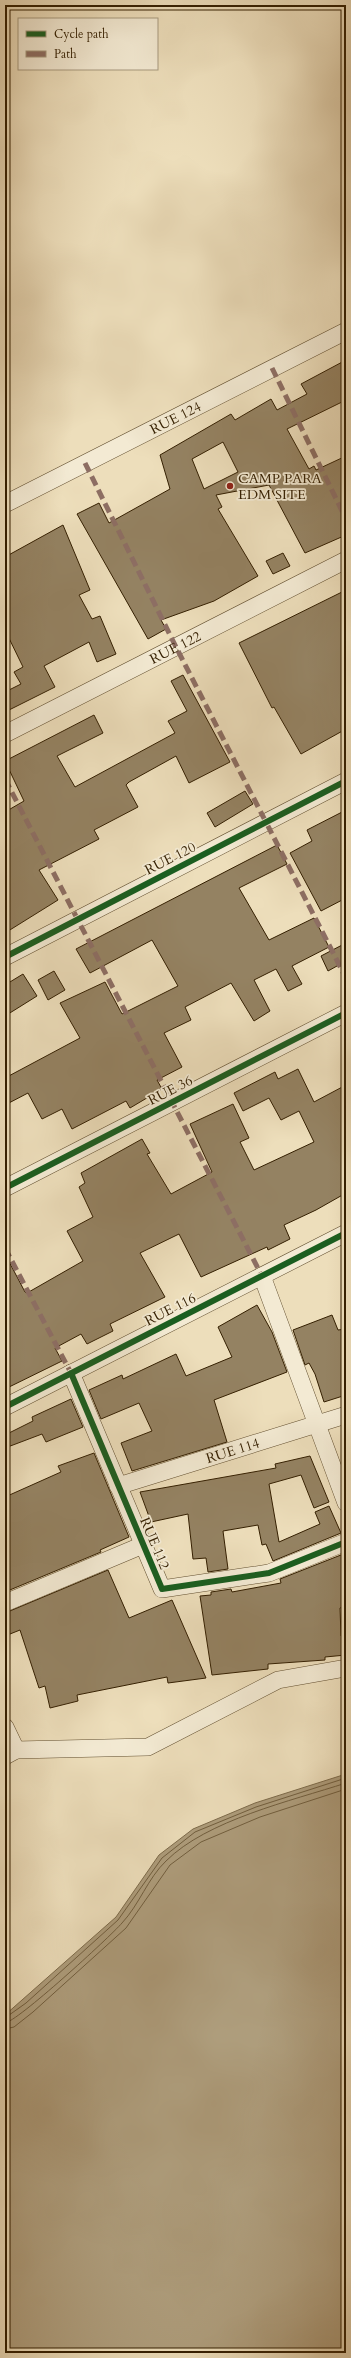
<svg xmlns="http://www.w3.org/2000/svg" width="351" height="2358" viewBox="0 0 351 2358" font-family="Cardo,serif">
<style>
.water{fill:#ae9d7c;stroke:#7d6b4b}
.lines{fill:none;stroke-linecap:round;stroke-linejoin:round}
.shore{stroke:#715e3e;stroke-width:1}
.building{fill:#948262;stroke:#341f01;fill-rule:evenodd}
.minor-casing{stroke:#624f30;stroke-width:18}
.minor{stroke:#f3ead3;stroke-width:17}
.quiet{stroke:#8d6e63;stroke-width:5;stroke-dasharray:10 5;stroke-linecap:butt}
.cycleway-casing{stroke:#f3ead3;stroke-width:8}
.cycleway{stroke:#1b5e20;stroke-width:6}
.poi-dot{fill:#8f2418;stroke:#f3ead3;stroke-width:1.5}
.labels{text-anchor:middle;stroke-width:3.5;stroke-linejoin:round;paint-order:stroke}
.street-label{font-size:14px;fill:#341f01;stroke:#f3ead3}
.poi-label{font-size:14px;fill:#341f01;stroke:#f3ead3;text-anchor:start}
</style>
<rect width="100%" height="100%" fill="#eddebb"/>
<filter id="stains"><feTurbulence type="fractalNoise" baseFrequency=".005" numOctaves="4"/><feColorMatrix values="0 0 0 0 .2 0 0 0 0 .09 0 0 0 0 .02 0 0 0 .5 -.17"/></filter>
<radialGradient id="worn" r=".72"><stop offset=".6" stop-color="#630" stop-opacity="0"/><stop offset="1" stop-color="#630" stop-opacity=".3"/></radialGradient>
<path class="water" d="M346 1774V2353H5V2015L116 1917 159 1855 193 1829 255 1803Z"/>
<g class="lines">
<path class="shore" d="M5 2018 26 2003 118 1920 162 1858 195 1832 256 1807 346 1778
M5 2023C16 2023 110 1937 122 1923 139 1905 148 1878 166 1861 207 1820 291 1801 346 1783
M5 2029 14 2027 33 2012 126 1928 170 1865 201 1842 260 1817 346 1789"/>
</g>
<path class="building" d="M346 360V400L287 429 309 469 314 466 316 470 346 456V535L305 553 269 485 216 495 222 507 218 509 258 576 214 601 161 620 166 629 148 639 77 514 99 503 109 523 170 489 160 455 231 414 235 420 271 399 277 410 307 394 301 384ZM223 442 238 472 204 489 192 459Z
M63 525 90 590 79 595 92 619 100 616 116 654 97 662 89 642 44 666 55 687 5 712V692L21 684 14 672 23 667 5 630V557Z
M283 553 290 566 273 574 266 561Z
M346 590V729L301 754 274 707 272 708 239 643Z
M183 675 230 762 189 783 176 756 129 782 126 785 138 807 94 830 99 839 39 870 58 900 5 933V812L24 801 5 761 94 715 103 733 57 756 75 787 175 733 168 721 187 711 171 681Z
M245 791 253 804 215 827 207 813Z
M346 810V898L321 911 290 853 312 841 307 830Z
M277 845 287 864 239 888 269 940 314 918 329 947 292 966 302 984 288 991 276 969 254 980 270 1011 254 1021 231 983 185 1007 191 1020 164 1033 182 1067 157 1080 162 1089 130 1108 126 1101 72 1129 62 1109 42 1119 28 1093 5 1105V1078L80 1038 60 1003 105 982 122 1014 178 986 152 940 90 973 76 949Z
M346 943V961L328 971 321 956Z
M54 971 65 990 48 1000 38 980Z
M23 974 37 996 5 1016V985Z
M298 1069 314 1102 346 1085V1193L316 1210 284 1225 290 1239 268 1250 267 1247 201 1277 179 1234 140 1253 165 1297 110 1324 113 1331 87 1344 81 1334 55 1348 62 1361 5 1389V1254L25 1292 27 1293 83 1261 67 1231 93 1217 79 1187 85 1183 81 1173 142 1139 150 1153 147 1154 171 1194 212 1172 190 1124 233 1104 249 1138 240 1142 254 1170 314 1142 299 1111 281 1120 269 1098 243 1111 234 1093 275 1072 278 1079Z
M257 1305 272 1332 287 1372 214 1400 227 1442 132 1471 121 1443 152 1431 139 1403 101 1419 89 1390 122 1375 123 1379 176 1354 186 1376 232 1357 218 1327Z
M332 1315 338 1330 346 1329V1395L324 1402 315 1374 309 1363 305 1365 293 1330Z
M71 1399 83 1427 46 1442 42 1434 5 1448V1435L33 1421 32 1417Z
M94 1453 129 1537 100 1550 101 1552 5 1592V1497L61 1472 58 1466Z
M310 1456 329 1502 314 1508 301 1475 269 1484 279 1542 320 1524 315 1512 329 1506 341 1533 273 1561 266 1544 262 1545 258 1525 223 1531 228 1569 208 1572 206 1558 193 1559 188 1514 151 1522 140 1492 276 1468 275 1464Z
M346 1553V1606L340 1608 341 1636 346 1635V1655L325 1657V1660L268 1664V1669L212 1675 200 1596 211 1595V1592L231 1589 232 1592 281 1583 280 1579Z
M108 1570 129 1618 172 1600 206 1678 168 1683 167 1677 77 1695 78 1701 50 1708 45 1686 39 1688 20 1630 5 1636V1613Z"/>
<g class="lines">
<g class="minor-casing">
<g id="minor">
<path id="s1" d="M5 504 346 331"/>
<path id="s2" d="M5 734 346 560"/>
<path d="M5 957 346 781"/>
<path d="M5 1188 346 1013"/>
<path d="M262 1276 346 1503"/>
<path d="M71 1373 162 1589 269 1573 346 1542"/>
<path d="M5 1407 346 1233"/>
<path id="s3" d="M118 1486 346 1415"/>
<path d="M5 1603 143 1545"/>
<path d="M5 1727 16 1750"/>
<path d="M5 1756 16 1750 148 1747 278 1680 346 1668"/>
</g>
</g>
<use href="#minor" class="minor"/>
<path class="quiet" d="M272 368 346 519
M85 463 176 647 346 978
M5 779 262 1276
M5 1248 71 1373"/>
<g class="cycleway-casing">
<path id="cycleway" d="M5 957 346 781
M5 1188 346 1013
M71 1373 162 1589 269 1573 346 1542
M5 1407 346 1233"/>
</g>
<use href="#cycleway" class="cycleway"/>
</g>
<circle class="poi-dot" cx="230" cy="486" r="4"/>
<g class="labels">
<g class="street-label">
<text dy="5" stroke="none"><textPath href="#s1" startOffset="191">RUE 124</textPath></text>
<text dy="5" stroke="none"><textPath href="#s2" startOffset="191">RUE 122</textPath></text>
<text transform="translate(170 858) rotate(-27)" y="5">RUE 120</text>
<text transform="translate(170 1090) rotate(-27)" y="5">RUE 36</text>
<text transform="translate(170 1309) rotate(-27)" y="5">RUE 116</text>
<text dy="5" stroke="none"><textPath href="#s3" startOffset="120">RUE 114</textPath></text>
<text transform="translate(155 1543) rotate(67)" y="5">RUE 112</text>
</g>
<g class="poi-label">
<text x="238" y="483">CAMP PARA<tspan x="238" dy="16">EDM SITE</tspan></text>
</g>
</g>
<rect width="351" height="2358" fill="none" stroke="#eddebb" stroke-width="20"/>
<rect x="6" y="6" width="339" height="2346" fill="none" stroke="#341f01" stroke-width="2"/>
<rect x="10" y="10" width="331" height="2338" fill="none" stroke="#341f01"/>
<rect x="18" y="18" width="140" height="52" fill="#f3ead3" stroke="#a7997f"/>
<rect x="26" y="31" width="20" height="6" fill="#1b5e20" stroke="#a7997f"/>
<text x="54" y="38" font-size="12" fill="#341f01">Cycle path</text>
<rect x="26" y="51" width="20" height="6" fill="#8d6e63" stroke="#a7997f"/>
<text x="54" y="58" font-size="12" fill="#341f01">Path</text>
<rect width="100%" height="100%" filter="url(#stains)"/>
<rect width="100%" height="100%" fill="url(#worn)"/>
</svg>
